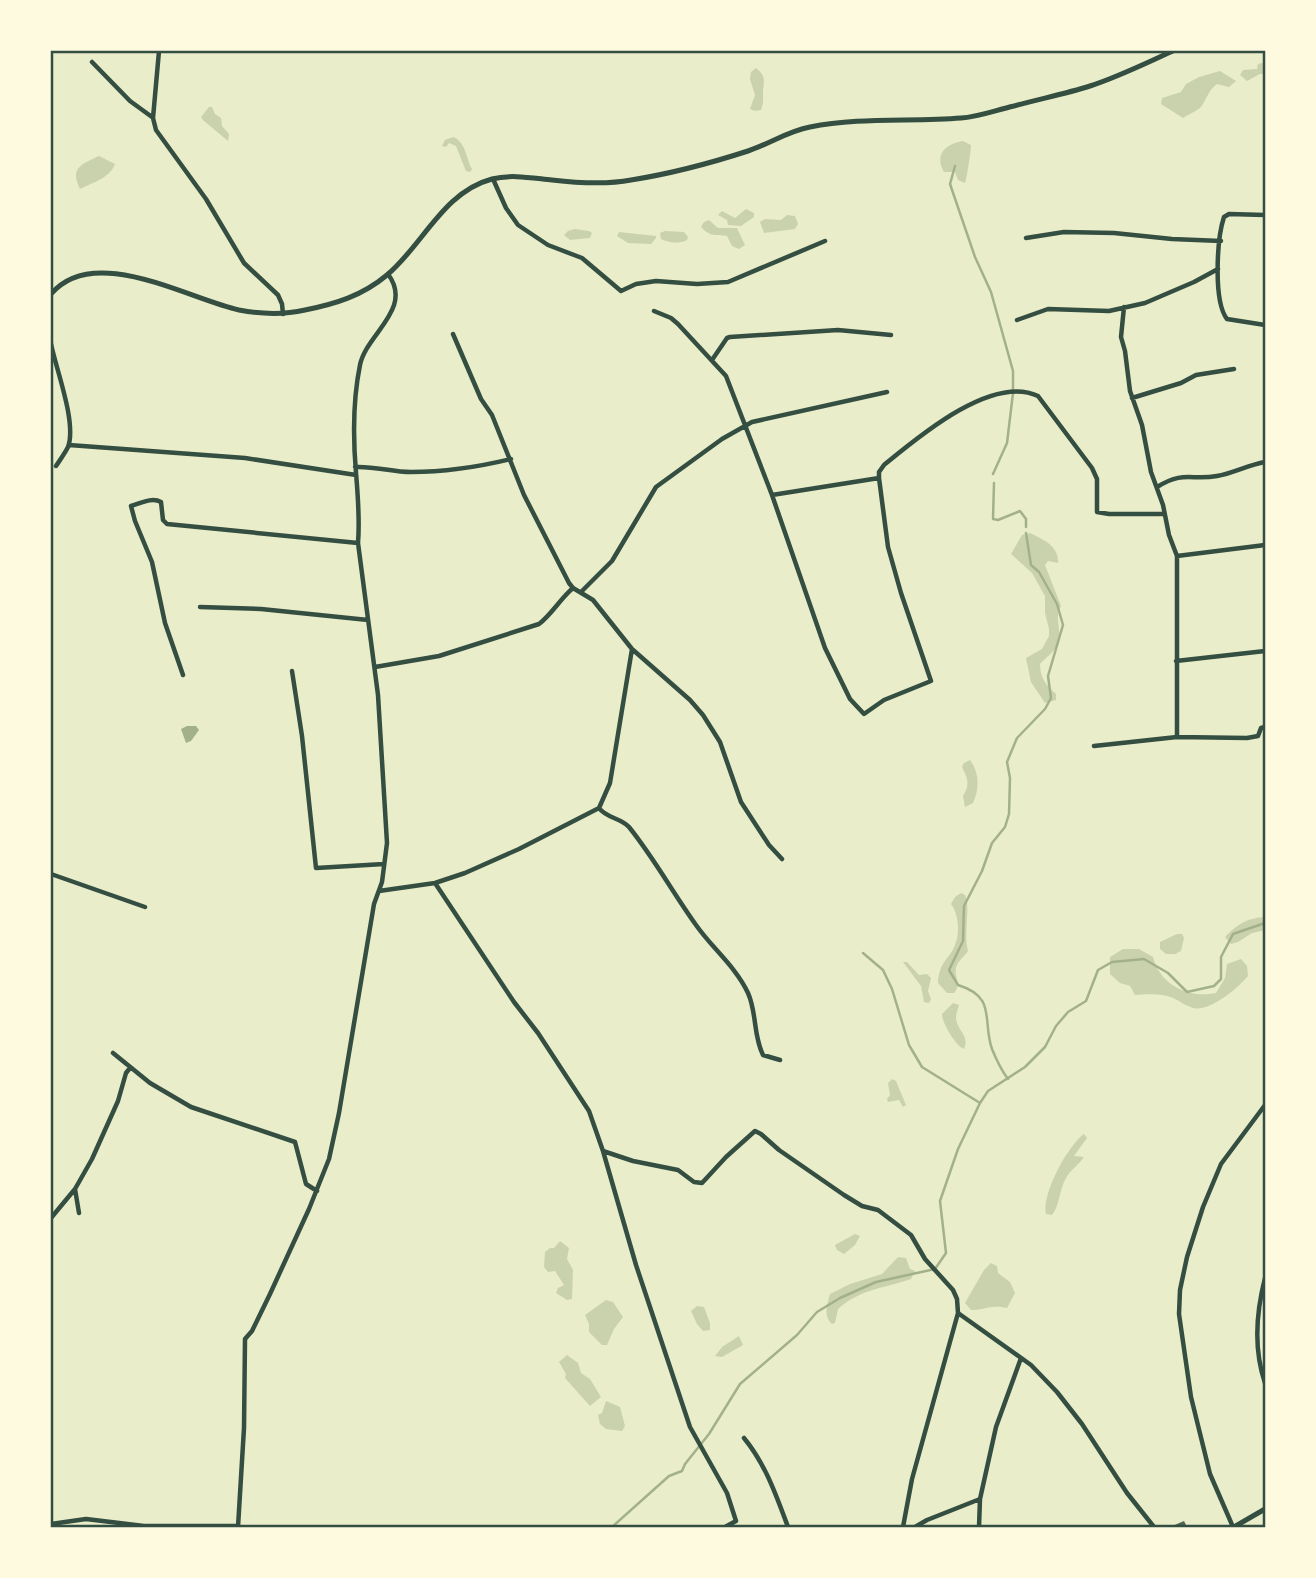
<svg xmlns="http://www.w3.org/2000/svg" width="1316" height="1578" viewBox="0 0 1316 1578" font-family="'PT Sans',sans-serif">
<style>
.green{fill:#cad2ad}
.water{fill:#a3b18a}
.lines{fill:none;stroke-linecap:round;stroke-linejoin:round}
.stream{stroke:#a3b18a;stroke-width:2.5}
.building{fill:#4f6655}
.minor{stroke:#344e41;stroke-width:4.5}
.tertiary{stroke:#344e41;stroke-width:5}
.secondary{stroke:#344e41;stroke-width:5}
.neatline{fill:none;stroke:#344e41;stroke-width:2.5}
</style>
<rect width="100%" height="100%" fill="#e9edc9"/>
<path class="green" d="M1262 63 1265 64V74H1260L1247 81 1240 75 1243 70 1257 69 1258 64Z
M756 68C766 76 764 80 763 91 763 99 764 102 761 110L755 111 750 109 755 95 750 79 751 72Z
M1220 71 1236 81 1229 87 1217 84C1209 90 1208 96 1203 104 1199 111 1190 113 1183 118L1161 104 1162 98 1181 92 1186 84 1199 77Z
M209 107H212L215 114 221 118 222 126 229 134 228 141 203 120 201 117Z
M453 137C466 142 466 158 472 169L470 172 466 171 456 146 449 143 446 147 442 146 445 140Z
M963 141 971 145C971 150 967 178 965 183L958 180 955 172H944C934 155 945 144 963 141Z
M99 156 115 164C110 178 92 183 80 189 69 168 82 164 99 156Z
M746 209 754 213V217L741 226 728 225 727 220 718 215 722 211 735 218Z
M787 215 795 216 798 224 795 229 764 233 760 222 765 219 781 220Z
M709 220 718 228H737L745 245 739 249 732 246 727 236C716 234 711 238 701 227L704 222Z
M575 229 589 231 592 233 590 238 570 240 564 235 568 231Z
M665 231 684 232 688 237 687 240C678 244 669 243 661 239L660 233Z
M619 232 656 236V238L651 244 628 243 617 236Z
M1030 533C1044 540 1059 546 1058 563L1048 561 1045 565 1061 606C1053 619 1064 633 1057 646 1053 653 1045 658 1040 664 1040 678 1046 685 1056 694V700L1045 703 1031 682 1026 658 1042 649 1049 636V629L1045 613V596L1032 573 1011 554 1022 535Z
M970 760C980 773 979 790 973 803L965 807 963 796C970 785 968 779 962 767L964 763Z
M961 893 965 895C971 906 963 933 968 951 965 956 959 960 957 965 952 976 963 983 954 993H947L938 983C939 960 951 959 956 942 960 930 958 913 951 904L955 897Z
M1265 917V930L1252 933 1238 942 1231 944 1225 937C1237 924 1248 918 1265 917Z
M1177 934H1182L1184 938 1181 951 1175 954H1166L1160 949V942Z
M1123 949H1139L1153 957C1160 985 1189 999 1216 993L1225 978 1227 964 1241 959 1247 966 1248 976C1238 988 1210 1012 1193 1008 1186 1006 1180 1001 1173 998 1162 993 1147 994 1135 995L1130 986 1120 983 1110 974V957Z
M903 962H907L919 975 927 974 931 978 928 991 931 999 929 1003 924 1002 921 986Z
M953 1003 959 1005C958 1009 956 1013 956 1018 957 1031 970 1035 964 1049 955 1045 942 1023 942 1014Z
M892 1079 896 1081 906 1105 903 1107 899 1100 888 1102 887 1099 890 1095 888 1083Z
M1084 1134 1087 1138 1074 1156 1084 1157C1079 1165 1070 1170 1066 1178 1059 1190 1060 1205 1052 1215L1046 1214C1041 1195 1068 1145 1084 1134Z
M855 1234 860 1236 855 1245 844 1254 837 1250 835 1245Z
M560 1241 569 1248 567 1259 573 1270 572 1299 567 1300 556 1293 558 1288 564 1285 555 1271 548 1272 544 1267 545 1252 550 1248H554Z
M898 1257 906 1258 910 1269 915 1271 911 1279C885 1288 860 1289 838 1309L835 1323 832 1324C823 1316 827 1304 830 1294L850 1284 882 1274Z
M991 1263 997 1266 998 1273 1010 1282 1015 1293 1007 1308C990 1304 986 1310 971 1310L965 1303 984 1270Z
M606 1300 613 1302 623 1317 614 1329 607 1345H602L589 1332V1324L585 1315Z
M697 1306 704 1307 710 1323V1330L703 1331 697 1324 691 1311Z
M739 1336 743 1345 722 1357 715 1356 722 1347Z
M567 1355 578 1363 581 1373 590 1379 601 1397 590 1406 565 1378 566 1374 559 1362Z
M606 1401 620 1407 625 1426 622 1431 606 1429 600 1424 598 1415 602 1413Z"/>
<path class="water" d="M187 726H196L199 730 191 741 186 743 181 729Z"/>
<g class="lines">
<path class="stream" d="M955 166 950 184 975 257 991 292 1013 371V393L1007 443 993 474
M994 483 993 519 998 520 1020 511 1026 519V527
M863 953 883 970 892 989 909 1045 922 1067 980 1103
M1008 1079C1002 1071 996 1059 992 1049 982 1020 997 997 958 985L949 970 963 941 964 906 982 871 992 843 1005 827 1009 814 1010 778 1007 762 1017 738 1045 709 1051 698 1048 676 1063 625 1057 604 1039 572 1031 565 1026 533
M612 1527 669 1476 682 1471 685 1464 709 1434 740 1384 797 1335 817 1312 840 1298 876 1282 935 1269 946 1253 940 1201 958 1149 980 1103 988 1091 1025 1067 1045 1047 1056 1026 1068 1012 1086 1001 1098 970 1112 962 1144 959 1168 973 1187 992 1214 986 1221 979V957L1233 934 1265 923"/>
</g>
<path class="building" d="M1184 1521 1187 1527H1170Z"/>
<g class="lines">
<path class="minor" d="M159 51 153 118 156 130 206 199 244 263 278 295 282 304 283 314
M92 62 130 101 152 117
M493 179 506 208 518 225 548 245 582 258 621 291 636 284 656 281 697 284 728 282 825 241
M1265 215 1229 214 1224 217C1217 238 1213 301 1227 319L1265 325
M1026 238 1064 232 1114 233 1172 239 1221 241
M1124 307 1121 337 1125 351 1130 391 1142 425 1151 472 1163 505 1169 535 1177 556V737L1247 738 1258 736 1261 728 1265 727
M654 311 671 318 678 324 726 376 772 495 825 648 850 699 864 714 884 700 931 681 901 593 888 547 879 478 772 495
M1017 320 1048 309 1109 311 1145 303 1194 282 1218 269
M453 334 481 399 492 415 524 495 569 583 573 588 593 600 632 649 690 700 703 715 720 742 741 802 769 845 782 859
M51 344C56 369 77 423 68 447 65 453 60 460 56 466
M712 360 727 338 730 337 838 330 891 335
M1132 398 1181 383 1196 375 1234 369
M69 445 245 458 356 475
M355 467C375 466 392 472 411 472 445 472 478 467 511 459
M879 478V472L884 465C918 437 992 374 1038 396L1092 468 1097 479V512L1109 514H1164
M1157 487C1185 470 1191 481 1217 476 1233 473 1248 465 1265 462
M1177 556 1265 545
M581 592 612 561 656 487 722 439 752 422 887 392
M200 607 261 609 368 620
M1176 661 1265 651
M375 667 439 656 539 624C552 614 560 599 573 588
M292 671 302 736 316 868 384 864
M183 675 165 623 152 562 135 521 131 506C141 503 152 497 161 502L163 520 167 524 358 543
M1094 746 1177 737
M599 808C606 818 621 818 629 827 654 858 673 893 696 925 712 948 736 967 748 993 757 1013 753 1035 763 1055L780 1060
M51 874 145 907
M435 883 514 1002 538 1033 589 1111 603 1151 633 1161 678 1170 694 1182 702 1183 726 1157 755 1131 761 1134 779 1150 844 1195 862 1206 878 1210 911 1235 925 1259 953 1290 957 1299 958 1313 1031 1365 1057 1392 1082 1424 1127 1493 1154 1527
M379 891 435 883 465 873 519 849 599 808 610 783 632 649
M113 1053 150 1083 191 1107 295 1142 306 1184 317 1191
M603 1151 636 1265 690 1427 727 1493 736 1521 725 1527
M75 1189 79 1213
M51 1218 75 1189 92 1159 118 1101 126 1073 130 1068
M1265 1278C1256 1313 1253 1348 1265 1383
M744 1438C766 1465 776 1495 788 1527
M51 1524 86 1519 144 1526H238
M238 1527 244 1428 245 1339 252 1331 270 1294 309 1209 329 1159 339 1113 374 904 382 882 387 843 378 695 358 543C360 519 358 497 356 473 353 438 353 399 360 365 366 334 414 309 388 274
M903 1527 912 1479 958 1313
M915 1527 927 1520 980 1499
M979 1527 980 1499 996 1427 1021 1358
M1233 1527 1210 1474 1191 1397 1179 1314 1180 1290 1187 1257 1203 1207 1221 1164 1265 1105"/>
<path class="tertiary" d="M51 294C94 243 188 299 239 310 260 314 283 315 305 310 335 304 362 296 387 275 423 245 443 192 492 179 512 174 532 178 552 180 578 183 605 185 631 180 669 174 711 163 748 151 769 144 788 131 810 127 859 117 911 122 961 118 978 117 996 110 1014 106 1039 99 1065 94 1090 86 1118 77 1146 63 1173 51"/>
<path class="secondary" d="M1234 1527 1265 1509"/>
</g>
<rect width="1316" height="1578" fill="none" stroke="#fefae0" stroke-width="105"/>
<rect x="52" y="52" width="1212" height="1474" class="neatline"/>
</svg>
